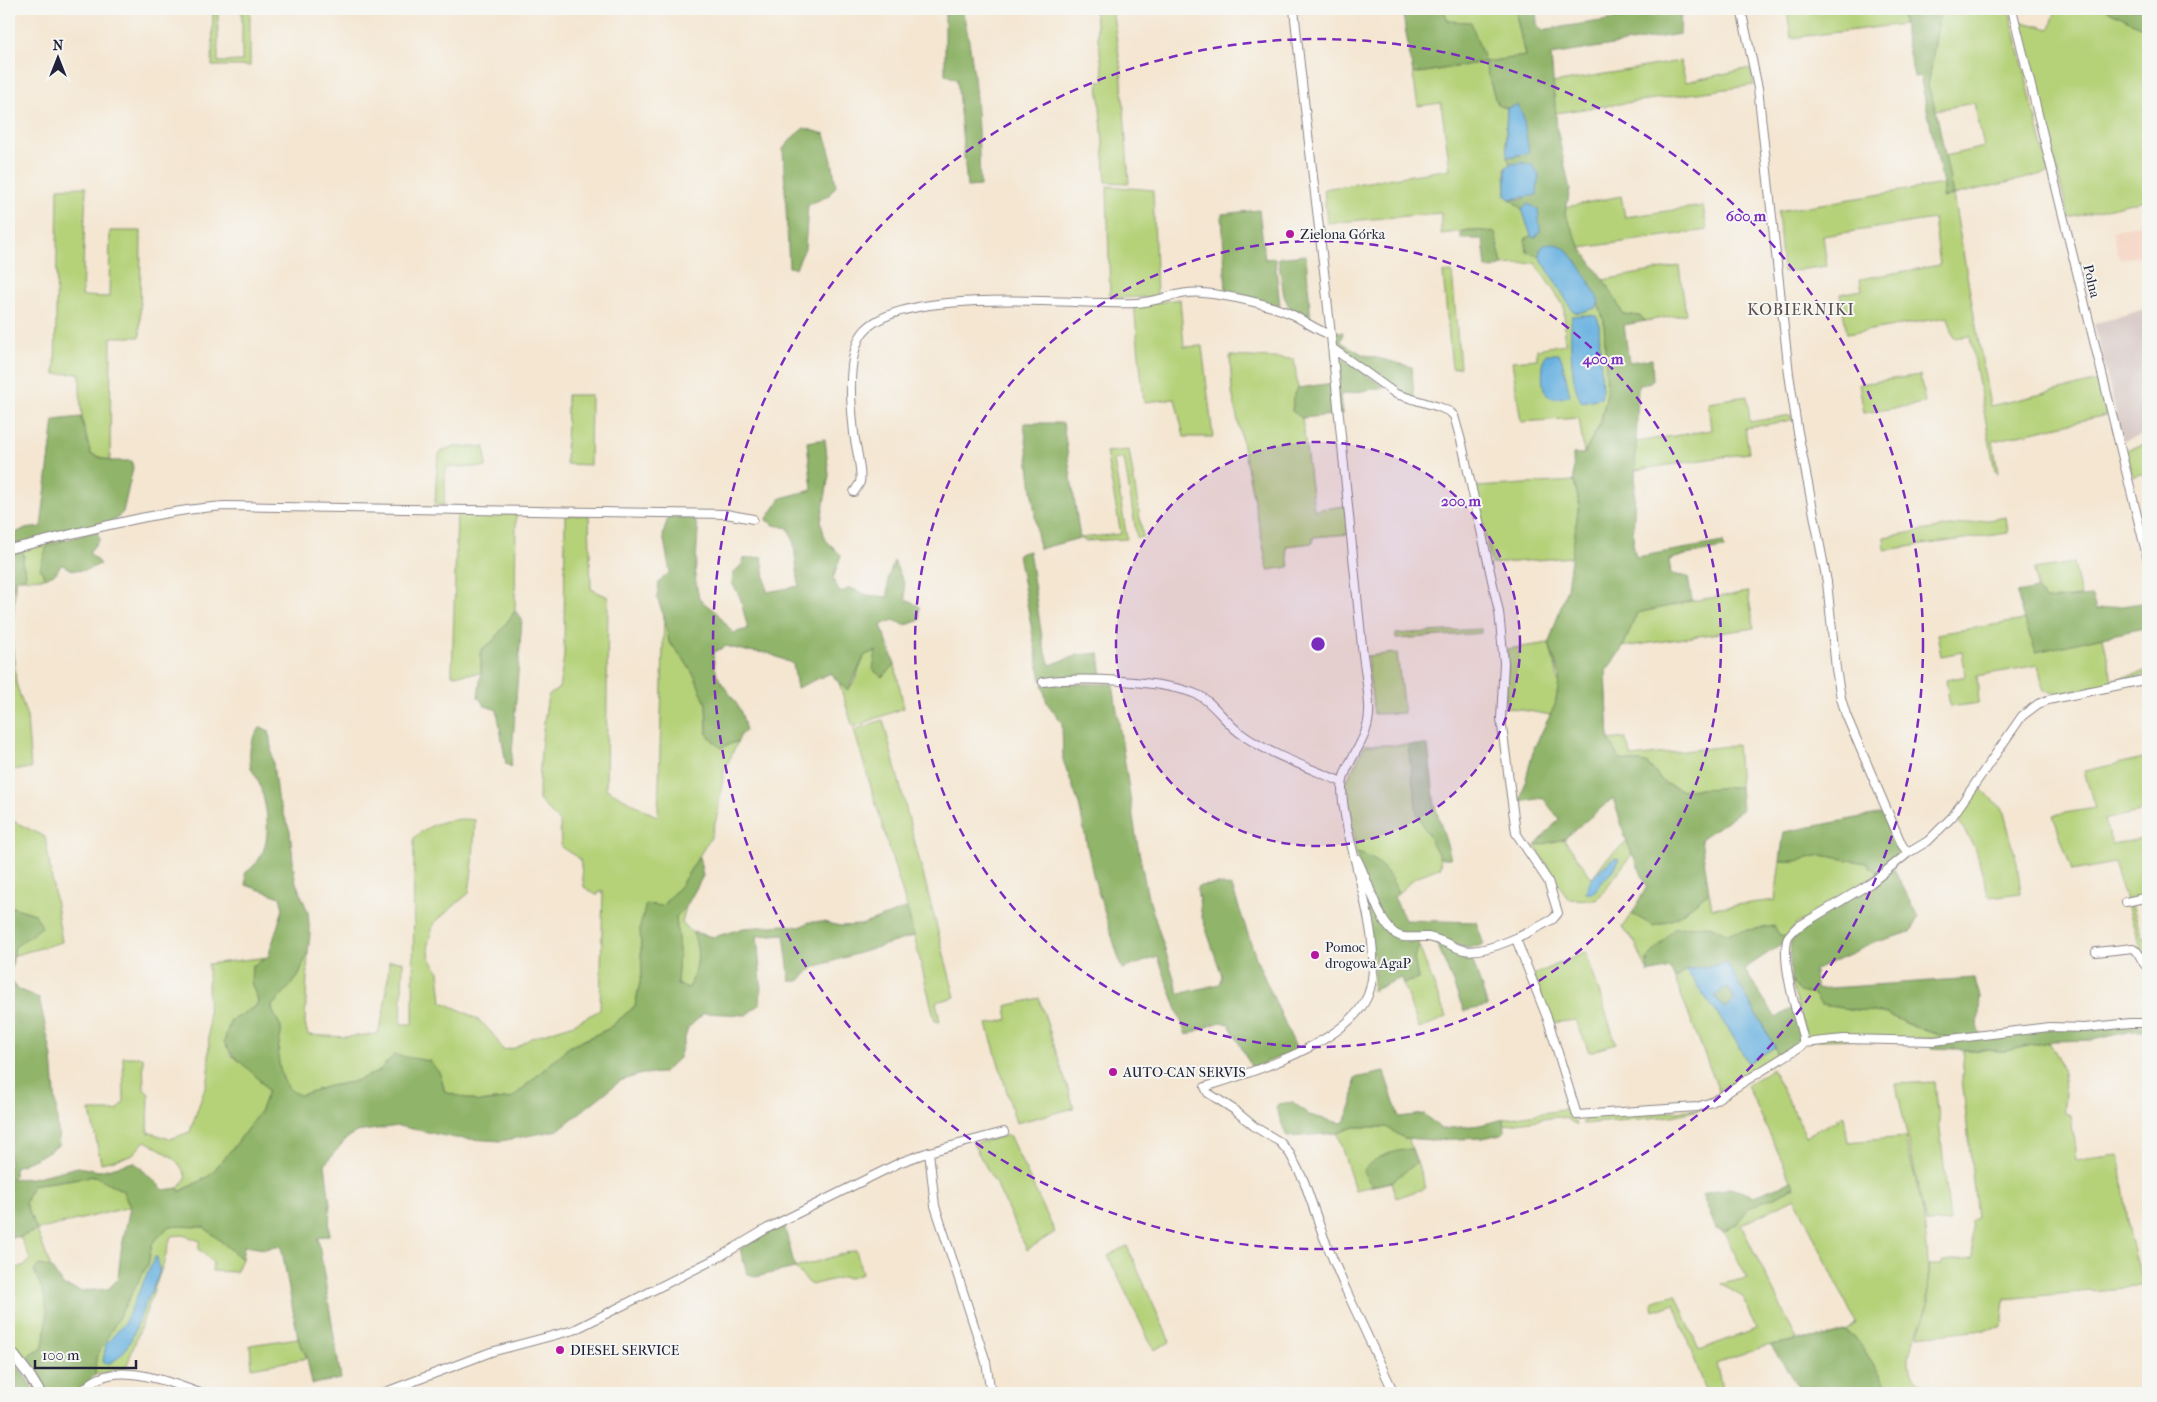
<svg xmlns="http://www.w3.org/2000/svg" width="2157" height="1402" viewBox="0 0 2157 1402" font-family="'IM FELL French Canon',serif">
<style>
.built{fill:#f5d3c1}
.industrial{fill:#d1c0bc}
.green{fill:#b5d279;stroke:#6c7a5a}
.forest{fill:#90b469;stroke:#596b52}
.water{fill:#68b1e0;stroke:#456a8e;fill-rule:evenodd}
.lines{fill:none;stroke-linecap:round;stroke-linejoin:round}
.street-casing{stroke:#8b8486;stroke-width:10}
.secondary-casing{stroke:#8b8486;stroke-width:12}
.street{stroke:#fff;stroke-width:8}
.secondary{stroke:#fff;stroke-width:10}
.ring{fill:none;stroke:#7b2cbf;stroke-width:2.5;stroke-dasharray:9 6}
.poi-dot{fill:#b5179e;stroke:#f6f6f2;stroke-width:2}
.labels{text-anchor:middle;stroke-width:4;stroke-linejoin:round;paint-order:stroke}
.poi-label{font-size:14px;fill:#22223b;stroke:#f6f6f2;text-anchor:start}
.street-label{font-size:14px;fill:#22223b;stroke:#f6f6f2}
.quarter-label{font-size:16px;letter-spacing:1px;fill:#5c4f50;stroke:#f6f6f2}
.centre{fill:#7b2cbf;stroke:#f6f6f2;stroke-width:2.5}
.ring-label{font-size:15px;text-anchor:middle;font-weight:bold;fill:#7b2cbf;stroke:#f6f6f2;stroke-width:4;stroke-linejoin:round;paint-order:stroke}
</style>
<rect width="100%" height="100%" fill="#f6f6f2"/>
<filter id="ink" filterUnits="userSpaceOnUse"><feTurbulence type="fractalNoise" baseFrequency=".02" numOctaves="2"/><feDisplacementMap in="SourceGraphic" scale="10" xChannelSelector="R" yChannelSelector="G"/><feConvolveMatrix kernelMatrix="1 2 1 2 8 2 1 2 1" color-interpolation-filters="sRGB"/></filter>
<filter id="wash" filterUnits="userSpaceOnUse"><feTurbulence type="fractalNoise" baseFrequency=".0096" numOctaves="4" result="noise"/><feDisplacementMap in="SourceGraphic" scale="20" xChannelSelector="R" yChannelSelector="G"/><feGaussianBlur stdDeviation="1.12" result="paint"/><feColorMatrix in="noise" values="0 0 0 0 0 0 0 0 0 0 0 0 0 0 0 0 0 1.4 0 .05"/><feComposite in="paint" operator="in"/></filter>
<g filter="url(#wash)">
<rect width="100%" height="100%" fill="#f4e6d1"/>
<path class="built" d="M2148 222V254L2120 260 2112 231Z"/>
<path class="industrial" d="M2148 308V434L2123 441 2094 324Z"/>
<path class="green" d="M213 9H218V62L242 61V9H250V66H212Z
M1094 9H1112L1121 68 1129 183 1106 182 1098 81H1104Z
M1444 9H1518L1516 14 1525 56 1485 62 1497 105 1507 108C1506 126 1504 147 1510 164L1505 168 1506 196 1522 209 1531 236 1525 239 1540 257 1596 296 1604 321 1607 393 1600 423 1584 454 1579 418 1521 422 1512 361 1537 359V349L1565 344 1564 306 1535 263 1502 265 1494 232 1470 230 1441 234V213L1327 223 1324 189 1450 169 1441 103 1418 106 1413 74 1484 62 1447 21Z
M1787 9H1903V24L1791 38Z
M1949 9H2009L2049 173 1953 195 1990 406 2099 381 2106 415 1993 441 1998 473 1995 471 1970 336 1954 338 1948 317 1847 334 1840 294 1862 290 1860 279 1940 265 1934 219 1823 236 1827 266 1783 272 1778 211 1943 184V198L1953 195 1945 156 1984 147 1974 103 1936 110 1928 87 1940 12Z
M2056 9H2105L2148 30V199L2069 218 2019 21 2050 29Z
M1680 61 1686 82 1750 68 1754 85 1555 113 1553 83Z
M1107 186 1153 190 1157 297 1110 298Z
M86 187 82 296 109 297 110 231H141L140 337H111L110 461 91 454C81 426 80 403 80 373L55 374 58 188Z
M1621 196 1625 217 1703 206 1707 230 1581 248 1565 214 1566 207Z
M1679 266 1686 314 1646 321 1639 316 1623 314 1603 280Z
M1452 272 1460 367 1452 368 1443 273Z
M1180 299 1184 347 1202 346 1213 437H1184L1175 399 1144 402 1134 306Z
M1230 356 1294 359 1298 388 1294 394 1292 411 1302 418 1314 510 1345 506 1349 534 1313 537V543L1286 546 1289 567 1268 570 1232 392Z
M1920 375 1925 403 1864 413 1859 384Z
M567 395H591L590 465 566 464Z
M1747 396 1750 422 1791 415 1792 420 1745 428 1749 453 1635 470 1636 442 1711 430 1708 402Z
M2148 444V472L2133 477 2125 450Z
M451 447H485L486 467H446L444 505H435L437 464 440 452Z
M1129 450 1143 537 1137 538 1124 458 1114 460 1127 539 1085 541 1080 538 1121 534 1106 452Z
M1574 481 1579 503 1572 557 1491 564 1476 487Z
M457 513 516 514 515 611 494 640 481 650V673L452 675Z
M565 515H589L591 589 608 597 606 789 658 817 664 616 669 642 683 658 695 677 706 704 707 734 720 748 738 741 724 771 718 812 711 837 681 885 662 906 646 905 640 927 642 973 635 1006 608 1029 569 1047 512 1098 479 1102 445 1092 440 1074 394 1055 378 1072 353 1082 329 1086 300 1096C281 1089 276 1062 279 1044 279 1039 282 1032 281 1028 279 1020 272 1015 272 1006L298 977 308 952 305 1024 308 1035 346 1037 377 1034C385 1020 388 978 389 961H403L401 1024H413L414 838C430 822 454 817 475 820L473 862 469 893 434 923 428 944 430 958 439 972 442 1002C472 1015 486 1020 503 1050L515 1048 531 1038 574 1024 600 1010 603 890 596 895 584 887 580 859 561 847 560 823 539 800C539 765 542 731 548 696L559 688 564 657Z
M2006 517 2008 533 1885 550 1884 537Z
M66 538 40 568 45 578 24 579 26 573 22 563 24 557 22 549Z
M2074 563 2081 596 2045 601 2037 589 2034 569Z
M15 587 12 640 16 683 27 717 31 769H9V589Z
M1748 592 1754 628 1623 647 1637 613 1692 601Z
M2024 620 2036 652 2103 637 2112 680 2148 671V675L2060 694 2044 691 2038 665 1977 676 1979 703 1950 707 1946 680 1966 676 1962 652 1941 656 1937 634Z
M1481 629V633L1396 639V634Z
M1549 643C1555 671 1566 685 1551 715L1505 707 1508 649Z
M876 651 882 677 895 665 904 708 853 727 839 683 848 690 854 682 865 655Z
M1397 653 1404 713 1374 714 1367 656Z
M883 720 955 997 936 1002 940 1022 935 1021 907 908 854 730Z
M1625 738 1632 757 1737 745 1740 787 1682 790 1664 783 1647 763 1621 760 1609 740Z
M1365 745H1408L1417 813 1440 858 1441 867 1416 877 1398 893C1390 873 1378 858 1356 853L1345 784Z
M2148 757V810L2104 820 2112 844 2148 838V894L2131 901 2142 938 2148 937V962L2138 939 2114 863 2072 871 2053 815 2095 808 2084 771Z
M1978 787 2003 809 2017 863 2021 893 1989 897 1976 850 1957 818Z
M9 819 45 837 62 942 12 956 15 947 35 914 9 906Z
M1564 839 1592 878 1605 860 1627 842 1632 854 1597 900 1568 899 1535 846Z
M1821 855 1866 863 1878 873 1796 925 1785 937C1769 928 1747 933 1729 933 1722 933 1714 927 1707 925L1661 945 1647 959 1648 973 1635 942 1622 927 1632 914 1654 926 1676 918 1709 892 1712 908 1775 900 1780 861H1796Z
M686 907 682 923C706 941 700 963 689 988L677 984 679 951 676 917Z
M1419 946 1446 1017 1419 1029 1403 984 1418 979 1414 958Z
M1586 952 1616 1044 1589 1052 1576 1020 1552 1023 1533 975Z
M268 957 251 982 258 1001 256 1006 230 1021V1054L251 1069 268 1091 261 1110 237 1143 209 1176 179 1192 178 1188 186 1178C181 1159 162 1150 145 1141L131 1156 101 1163 90 1111H117L124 1102 123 1057H143L144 1089 149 1094 148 1132 170 1139 190 1132 209 1075 208 964Z
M1686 970 1731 1033 1748 1063 1775 1047 1778 1057 1720 1094 1675 979Z
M1791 980 1815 995 1821 1005 1887 1014 1914 1027 1949 1038 1807 1040Z
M1039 998 1074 1108 1016 1123 987 1024 1008 1020 1006 1006Z
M2048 1042C2060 1055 2065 1075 2065 1094 2065 1100 2063 1106 2064 1113L2071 1115 2076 1160 2119 1155 2130 1237 2143 1284 2135 1287 2005 1299 2002 1327 1918 1336 1929 1305 1928 1265H1942V1261L1973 1258 1971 1220 1977 1218 1962 1078 1964 1050 2005 1051Z
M1772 1069 1806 1136 1844 1116 1848 1142 1905 1137C1911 1165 1921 1194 1924 1222 1928 1248 1929 1277 1928 1303 1926 1325 1902 1348 1911 1372 1917 1388 1943 1391 1958 1393H1879L1886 1384 1854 1336 1846 1332 1856 1323 1795 1198 1741 1225 1797 1340 1766 1346 1716 1364 1722 1388 1707 1393 1674 1304 1654 1311 1652 1302 1676 1294 1699 1350 1756 1329 1744 1298 1721 1284 1747 1278 1724 1232 1738 1223 1749 1207 1777 1196 1794 1187 1747 1085Z
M1935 1082 1950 1222 1926 1223 1896 1084Z
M1569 1109 1577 1126 1568 1119 1557 1117 1504 1125V1119Z
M1702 1109 1672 1116 1583 1124V1122L1587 1117Z
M1354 1127H1387L1404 1138H1408L1426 1188 1396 1198 1391 1182 1355 1190 1337 1133Z
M1009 1135 1055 1232 1027 1250 997 1186 973 1144Z
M95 1176 123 1191 130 1207 37 1230 51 1268 40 1265 35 1271C49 1303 50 1314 42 1349L28 1356 24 1363 9 1344V1271L25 1265 30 1259 20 1237 37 1230 25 1203 32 1185Z
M169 1226 204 1227 242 1259 236 1272 212 1271 213 1263 198 1248 200 1241 183 1235 171 1236 163 1265 126 1368 95 1375 96 1358 148 1264 152 1244Z
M1127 1246 1170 1342 1154 1350 1108 1256Z
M856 1250 862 1274 850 1278 843 1277 811 1285 795 1268Z
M298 1338 307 1358 252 1368 250 1345Z"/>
<path class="forest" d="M945 9H962C977 67 978 126 980 186L967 187 957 80 945 74Z
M1402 9H1444L1448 21 1471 22 1485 62 1525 56 1516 14 1518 9H1536L1537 24 1541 30 1681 9 1680 34 1551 55 1557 129 1570 190 1565 214 1581 248 1611 291 1623 314 1639 316 1646 321 1624 325 1629 362 1652 359 1653 381 1638 386 1633 545 1636 557 1723 542 1724 548 1685 555 1669 560 1671 574 1688 577 1692 601 1637 613 1622 649 1606 671 1609 740 1621 760 1647 763 1664 783 1682 790 1740 787 1742 810 1701 839 1709 892 1676 918 1654 926 1632 914 1647 886 1627 842 1613 798 1564 839 1535 846 1559 819 1543 798 1520 802 1534 748 1555 705 1560 677 1549 643 1567 588 1579 503 1574 481 1573 454H1584L1601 423 1607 393 1604 321 1596 296 1569 254 1540 250V257L1527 252 1525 239 1531 236 1535 237 1528 204 1522 209 1511 199H1524V163L1510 164 1507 157 1520 155 1523 115 1517 106 1507 108 1497 105 1484 62 1413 74Z
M1903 9H1949L1940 12 1928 87 1936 110 1953 195 1943 198V184L1920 76 1914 77 1903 24Z
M2105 9H2142L2148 12V30Z
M804 128 825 134 832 161 836 186 828 196 808 205 805 248 796 268 789 267 783 149 793 137Z
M1259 210 1265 259 1275 258 1280 306 1226 292 1222 214Z
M1470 230 1495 232 1502 265 1495 268H1486L1483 239H1461V232Z
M1306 255 1311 324 1292 313 1284 296 1278 258Z
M1333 332H1343L1341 342 1362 354 1412 367 1414 399 1397 392 1334 347Z
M1336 354 1384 387 1340 395 1342 414 1302 418 1292 411 1294 394 1298 388 1333 383Z
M81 417 91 454 110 461H132L133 468 123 512 113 522 9 546V536L24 529 41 527 54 420Z
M1024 423H1063L1080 538 1039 549Z
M825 439 829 475 821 522 825 539 841 555 833 579 840 593 850 588 867 595 888 597V578L894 561 904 583 906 600 919 606 920 620 906 625 893 620 881 625 895 665 882 677 873 670 876 651 865 655 848 690 839 683 831 673 797 688 793 664 768 653 746 651 726 646 713 653C715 683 726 685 739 708 743 715 744 724 746 731L741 734 738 741 720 748 707 734 706 704 695 677 683 658 669 642 664 616 657 598 659 582 670 572 663 535 668 517H694L698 530 695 577 699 599 717 613 733 633 748 629 740 597 732 583 733 574 743 563V559L762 557 767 592 799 586 793 539 788 528 774 525 766 520 781 498 812 490 807 442Z
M92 532H97L100 539 89 552 100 564C86 571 76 574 63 565L60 566 56 573 45 578 40 568 47 546Z
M22 549 24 557 22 563 26 573 24 579H15V587L9 589V552Z
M1029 551 1043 644 1050 665 1078 655 1099 653 1102 678 1041 680 1018 554Z
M2037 589 2045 600 2092 596 2096 610 2148 602V627L2036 652 2024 620 2017 593Z
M515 611 522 619 511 767 506 764 497 710 485 706 478 697 481 673V650L494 640Z
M1042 684H1113L1136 836 1147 893 1179 994 1219 984 1222 976 1202 917 1197 889 1198 886 1220 884 1232 887 1257 961 1297 1050 1252 1068 1229 1024 1220 1022 1186 1035 1158 957 1122 969 1093 875 1079 804 1063 760 1062 723 1047 703Z
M261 727 269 731 277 796 290 831 295 880 308 912 310 935 308 952 298 977 272 1006C272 1015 279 1020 281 1028 282 1034 279 1042 278 1048 278 1065 281 1089 300 1095L329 1086 353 1082 378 1072 394 1055 430 1061 440 1074 445 1092 479 1102 512 1098 569 1047 608 1029 635 1006 642 973 640 927 646 904 662 906 681 885 699 856 703 876 686 907 676 917 679 951 677 985 689 988C699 965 700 955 693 932L714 937 744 928 784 925 800 927 809 922H823L840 926 861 925 907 908 914 936 814 967 799 981H790L784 934 757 936 761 982 760 1004 746 1015 704 1013 688 1028 679 1058 663 1073 642 1074 620 1081 558 1130 501 1141 455 1138 398 1126 356 1132 345 1140 325 1164 330 1204 329 1235 318 1238 341 1379 312 1384 307 1358 298 1338 281 1245 265 1249 244 1246 242 1259 204 1227 169 1226 152 1244 148 1264 96 1358 95 1375 77 1393H45L24 1363 28 1356 42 1349C50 1314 49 1303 34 1271L39 1265 51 1268 64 1286 81 1291 108 1289 118 1279 121 1251 130 1207 123 1191 95 1176 32 1185 25 1203 37 1230 20 1237H9V1142L12 1141 16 1113 9 1070V906L35 914 42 927 15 947 10 978 17 989 39 998 52 1057 59 1145 39 1157 16 1167 13 1179 32 1178 78 1167 99 1171 134 1162 164 1190 178 1188 180 1192 209 1176 237 1143 261 1110 268 1091C255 1070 234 1062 224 1042L230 1021 256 1006 258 1001 251 982 252 966 268 957 283 909 280 897 246 885 245 873C276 853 269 810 258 780 255 774 250 769 250 762 249 746 251 739 261 727Z
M1408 745H1428L1435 806 1451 858H1440L1417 813Z
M1883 813 1902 852 1900 856 1878 873 1866 863 1821 855 1796 861H1780L1784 832Z
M1356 853C1378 857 1390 873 1398 893L1394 897 1405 920 1476 922 1484 945 1467 948 1448 942 1418 940 1419 946 1414 958 1418 979 1403 984 1401 978 1372 991 1375 966Z
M1894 869 1918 917 1911 932 1876 942 1815 970 1816 989 1974 978 1980 996 1978 1030 1981 1035 1949 1038 1914 1027 1887 1014 1821 1005 1815 995 1799 992 1791 980 1790 958 1791 938 1797 930 1868 888Z
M1707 925 1727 933 1774 926 1779 934 1785 937V942L1744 969 1776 1018 1794 1007 1802 1042 1778 1057 1775 1047 1727 963 1686 970 1675 979 1670 968 1648 973 1647 959 1675 928Z
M1437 943 1470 953 1488 1006 1464 1011Z
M1724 989H1728L1735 999 1727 1007H1723L1715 996Z
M2148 1025V1031H2132L2093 1040 2053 1041 2005 1051 1931 1048 1932 1044 2024 1031Z
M1384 1072 1399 1117 1424 1114 1441 1129 1480 1125 1504 1119 1505 1130 1501 1134 1483 1138 1432 1140 1404 1138 1386 1127H1354L1337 1133 1287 1137 1276 1108 1278 1104 1293 1102 1309 1115 1340 1123 1344 1122 1353 1101 1355 1078Z
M1412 1149 1417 1163 1391 1182 1372 1186 1363 1172C1371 1157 1395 1150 1412 1149Z
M1792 1181 1794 1187 1777 1196 1749 1207 1738 1223 1724 1232 1716 1229 1702 1194 1731 1188 1754 1196Z
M784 1224 795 1268 755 1277 747 1273 740 1249Z
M1846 1332 1854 1336 1886 1384 1879 1393H1802L1771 1345Z
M9 1353 36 1393H9Z"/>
<path class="water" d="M1517 105 1523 115 1529 153 1507 157 1506 129 1507 108Z
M1524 163 1532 165 1539 174 1537 195 1511 199 1506 196V168L1510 164Z
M1528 204 1538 209 1540 231 1535 238 1531 236 1522 209Z
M1553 244C1556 245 1558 244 1561 246 1573 251 1594 289 1599 302L1596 308 1578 313 1573 311 1540 257V250L1544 245Z
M1584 315 1596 316 1599 322 1602 394 1601 398 1582 402C1571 389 1569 334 1572 316Z
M1546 354H1559L1562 360 1570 395C1564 397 1556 400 1550 397 1539 392 1542 363 1546 354Z
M1616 858 1619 859 1617 865 1593 893H1586C1588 879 1604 864 1616 858Z
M1727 963 1775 1047 1748 1063 1731 1033 1686 970ZM1724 989H1729L1735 999 1727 1007H1723L1715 996Z
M155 1257H157C158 1262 160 1268 159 1273 156 1284 149 1295 145 1305 137 1323 128 1361 105 1364L103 1361 106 1344 124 1324Z"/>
</g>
<g filter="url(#ink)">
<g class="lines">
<g class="street-casing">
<path id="street" d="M1294 9C1305 118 1320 227 1331 336 1342 439 1351 543 1362 646 1364 666 1368 685 1369 705 1372 742 1342 761 1342 789 1344 847 1388 942 1368 995 1349 1043 1250 1073 1205 1087L1208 1093 1233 1109 1255 1127 1280 1142 1290 1154 1304 1181 1324 1238 1346 1290 1394 1393
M1741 9 1758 88 1789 374 1797 427 1827 582 1836 669 1841 698 1846 715 1902 845 1908 853
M2012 9 2148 560
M1332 348 1396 394 1439 407 1450 412 1454 416 1462 444 1499 612 1504 663 1501 719 1516 833 1548 881 1558 913 1553 919C1534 930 1487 955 1464 950 1452 947 1441 939 1428 937 1416 936 1401 941 1392 931 1377 917 1368 879 1357 859
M854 492C856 489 859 485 860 482 863 472 855 445 854 433 851 405 847 365 859 339 885 282 1080 306 1136 303 1158 302 1181 290 1203 293 1226 295 1270 304 1291 314 1305 321 1316 330 1331 335
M9 549C80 533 152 511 224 506L726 514 753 519
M1043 682C1079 677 1165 680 1198 695 1212 701 1226 723 1240 733 1268 754 1310 768 1342 782
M2126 902 2148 897
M1516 939 1548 1020 1577 1115 1697 1107 1712 1102 1803 1045V1037C1797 1014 1780 959 1788 937 1790 934 1793 931 1796 928L1871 883 1908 853 1928 841 1952 817 2022 716 2038 704 2048 700 2148 679
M2096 952 2133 948C2141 952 2140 962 2148 968
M1804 1043 1844 1039 1934 1041 2049 1027 2085 1028 2130 1023H2148
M929 1152 935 1206 986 1362 991 1393
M81 1393C109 1356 165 1381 200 1393
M383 1393 491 1352 574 1330 719 1257 768 1228 901 1162 929 1152 1004 1132"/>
</g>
<g class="secondary-casing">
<path id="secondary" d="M9 1349 29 1375 40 1393"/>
</g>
<use href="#street" class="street"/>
<use href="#secondary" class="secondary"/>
</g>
</g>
<circle cx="1318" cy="644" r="202" fill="#7b2cbf" fill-opacity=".12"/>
<g class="ring">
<circle cx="1318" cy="644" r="202"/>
<circle cx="1318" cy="644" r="403"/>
<circle cx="1318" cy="644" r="605"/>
</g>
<g class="poi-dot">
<circle cx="1290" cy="234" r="5"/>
<circle cx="1315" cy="955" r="5"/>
<circle cx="1113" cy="1072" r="5"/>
<circle cx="560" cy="1350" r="5"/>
</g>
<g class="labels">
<g class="poi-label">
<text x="1300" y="239">Zielona Górka</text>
<text x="1325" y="952">Pomoc<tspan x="1325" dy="16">drogowa AgaP</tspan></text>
<text x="1123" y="1077">AUTO-CAN SERVIS</text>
<text x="570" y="1355">DIESEL SERVICE</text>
</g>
<g class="street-label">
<text transform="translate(2092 281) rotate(77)" y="5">Polna</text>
</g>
<g class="quarter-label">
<text x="1801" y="315">KOBIERNIKI</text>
</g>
</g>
<circle cx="1318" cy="644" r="8" class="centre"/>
<g class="ring-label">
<text x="1746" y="221">600 m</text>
<text x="1603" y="364">400 m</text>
<text x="1461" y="506">200 m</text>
</g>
<rect width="2157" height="1402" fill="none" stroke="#f6f6f2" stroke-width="30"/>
<g transform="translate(58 58)" stroke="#f6f6f2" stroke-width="4" paint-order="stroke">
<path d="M0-4L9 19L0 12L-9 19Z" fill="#22223b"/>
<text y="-8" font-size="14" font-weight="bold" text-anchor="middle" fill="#22223b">N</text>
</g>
<path d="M35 1360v8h101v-8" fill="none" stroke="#22223b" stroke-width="2.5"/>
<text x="42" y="1360" font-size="15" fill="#22223b" stroke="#f6f6f2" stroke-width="4" paint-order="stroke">100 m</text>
</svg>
